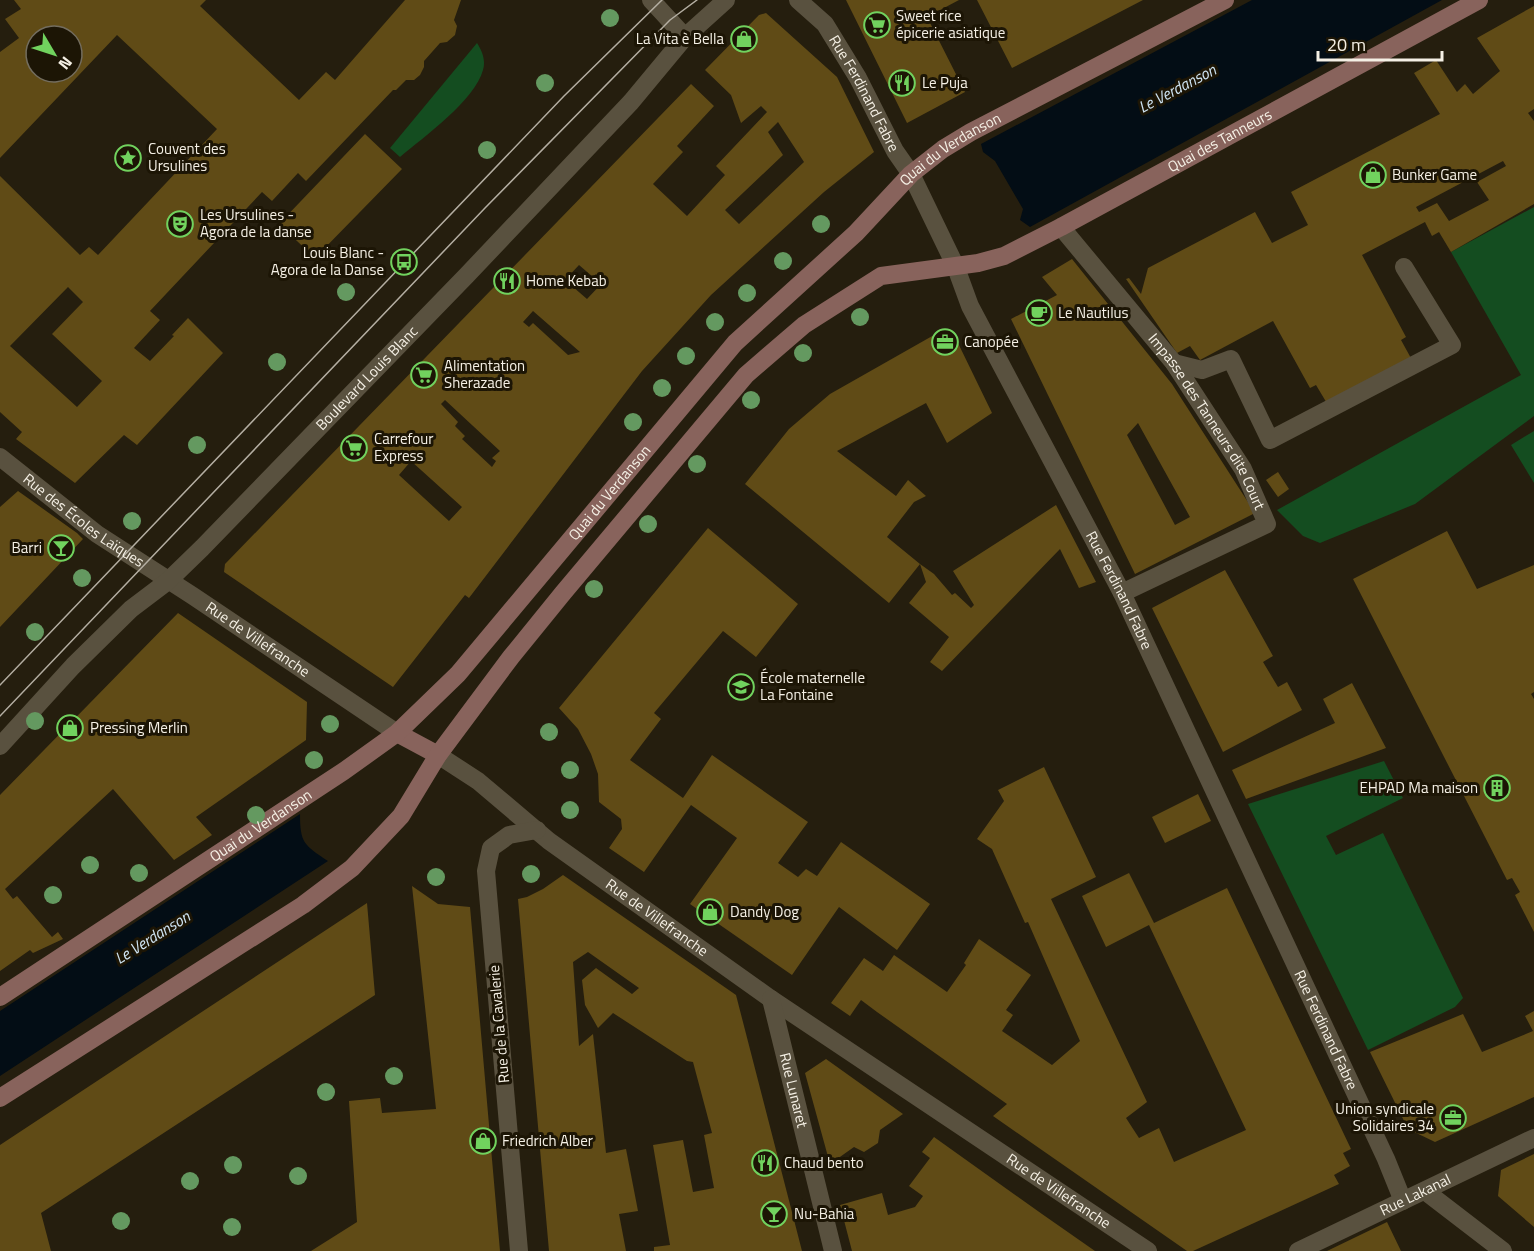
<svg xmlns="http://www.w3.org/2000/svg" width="1534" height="1251" viewBox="0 0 1534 1251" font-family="'Titillium Web',sans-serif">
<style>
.green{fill:#144d20}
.water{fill:#030d15}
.building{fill:#604b16;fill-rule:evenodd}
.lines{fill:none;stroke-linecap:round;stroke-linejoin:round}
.lane{stroke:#59513f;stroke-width:18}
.street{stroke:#59513f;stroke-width:18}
.secondary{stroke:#88635c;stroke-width:18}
.tram{stroke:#b4aea2;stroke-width:1.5}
.tree{fill:#649960}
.labels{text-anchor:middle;stroke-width:6;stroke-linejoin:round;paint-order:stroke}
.poi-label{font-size:15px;fill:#f5f0e5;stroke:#1c1505;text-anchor:start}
.street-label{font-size:15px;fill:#f5f0e5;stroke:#1c1505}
.water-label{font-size:16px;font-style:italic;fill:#cfe4f3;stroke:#1c1505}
</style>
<rect width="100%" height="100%" fill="#251e0e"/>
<path class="green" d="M477 43C482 51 486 60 483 70 475 100 424 137 400 157L390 148Z
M1534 207V416L1415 504 1320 543 1303 536 1277 510 1521 375 1451 252Z
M1534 431V483L1511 445Z
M1384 761 1403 798 1326 836 1336 855 1383 833 1463 998 1455 1007 1368 1050 1248 804Z"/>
<path class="water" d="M1252 0H1442L1030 227 1020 220 1023 209 995 161 983 152 981 144Z
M300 814C300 843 304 845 328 861L0 1076V1011Z"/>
<path class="building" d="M14 0H206L200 6 299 100 326 72 335 80 405 0H461L454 20 457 26 455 35 447 42 440 43 424 61V67L420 75 414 80H406L396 90H393L306 181 298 173 272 201 262 192 150 311 160 320 134 348 150 361 174 336 172 335 188 318 223 353 137 445 124 435 75 483 16 439 22 432 0 412V176L80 255 89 247 98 255 217 129 117 35 0 158V52L19 38 5 19 21 9ZM36 36H72V72H36ZM68 287 83 302 52 334 102 381 77 407 10 346Z
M846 0H959L927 17 965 92 907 123Z
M977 0H1143L1012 68Z
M1534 6V109L1528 113 1534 121V204L1451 252 1439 232 1432 236 1425 222 1362 255 1406 337 1401 340 1412 360 1328 405 1316 385 1310 388 1273 321 1200 360 1190 346 1177 353 1126 279 1129 278 1141 294 1148 268 1255 212 1272 243 1308 225 1291 192 1440 114 1414 73 1436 60 1457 92 1465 84 1473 94 1500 71 1477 38ZM1503 161 1506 166 1477 182 1489 200 1449 221 1437 203 1419 212 1416 207Z
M766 13 837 77 874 152 824 192 711 295 642 371 469 598 465 595 393 687 224 572 225 564 691 84 714 106 677 146 683 152 653 184 687 216 725 175 716 166 767 112 761 106 741 123 731 95 705 70 759 15ZM778 122 804 162 739 224 725 210 783 155 768 132ZM579 265 593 277 596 274 604 281 587 299 565 280ZM533 311 580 352 568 355 533 323 529 327 523 322ZM445 400 500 451 492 458 496 461 492 467 462 439 465 436 455 426 458 422 441 404ZM411 461 462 507 449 521 399 475Z
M365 134 402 169 315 258 279 224Z
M1072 259 1172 384 1255 513 1135 574 1011 319 1057 295 1042 277ZM1138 423 1190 517 1175 525 1127 435Z
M934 335 957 341 992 413 947 443 926 403 837 451 896 496 908 480 926 496 914 502 887 537 920 564 889 603 745 484 789 429 830 394Z
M1278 472 1289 489 1278 497 1266 480Z
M18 491 77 533 83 539 0 627V507Z
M1056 505 1096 582 1079 588 1060 549 942 671 930 662 949 637 909 603 926 582 920 564 934 574 952 595 955 593 971 608 974 605 953 571Z
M708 528 798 604 756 657 723 631 654 713 661 719 630 760 683 798 712 755 808 822 778 863 798 877 806 869 817 876 841 842 930 904 897 950 839 907 792 975 710 918 690 904 737 838 691 805 644 872 609 848 622 829 621 819 599 802 598 774 591 754 578 729 559 708Z
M1447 531 1477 589 1534 565V692L1531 694 1534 699V932L1515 895 1520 892 1512 878 1507 880 1353 579Z
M1225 570 1273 656 1263 662 1278 687 1287 682 1302 710 1223 752 1152 608Z
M178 613 307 702 306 740 196 817 212 835 174 860 113 789 5 889 13 899 17 896 52 937 58 932 63 939 33 953 30 950 0 971V795Z
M1352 683 1386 748 1246 799 1232 770 1335 723 1323 699Z
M1044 767 1096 877 1051 899 1147 1102 1126 1118 1139 1138 1159 1128 1174 1162 1246 1130 1149 925 1106 947 1082 896 1129 873 1154 923 1227 888 1351 1149 1343 1153 1350 1166 1334 1175 1339 1184 1193 1251H1187L993 1116 1007 1104 877 1012 861 1000 850 1016 831 1003 864 958 883 971 894 955 947 992 966 965 964 963 979 939 1031 975 1006 1010 1013 1015 1002 1031 1052 1065 1080 1041 1028 922 1025 923 992 849 977 839 1004 801 998 790Z
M1198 794 1211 821 1165 843 1152 817Z
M563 875 736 995 802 1251H654V1247L670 1245 653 1145 683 1140 693 1192 714 1188 704 1135 712 1133 693 1062 687 1061 613 1013 598 1028 585 1005 582 980 596 968 632 994 639 988 588 952 573 962 579 1046 593 1034 606 1153 626 1149 638 1211 619 1214 626 1251H549L518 899 527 897 543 889Z
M412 886 438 904 470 907 500 1251H311L357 1222 349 1101 380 1098 382 1113 436 1109Z
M367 903 375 995 41 1213 51 1251H0V1145Z
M1534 1011V1097L1435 1142 1408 1129 1370 1052 1463 1014 1482 1052 1533 1031 1525 1016Z
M826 1059 903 1114 880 1130 878 1143 864 1152 854 1147 830 1164 805 1073Z
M934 1137 1042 1214 1095 1251H852L840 1205 882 1193 888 1215 915 1207 923 1196 909 1186 930 1158 922 1152Z
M1534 1154V1227L1498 1196 1501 1170Z
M1387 1222 1401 1251H1327Z"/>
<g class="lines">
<g class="lane">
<path id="s1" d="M1061 227 1174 363 1243 469 1267 524 1122 593"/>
<path d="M1174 363 1202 370 1231 359 1270 440 1452 345 1404 267"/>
</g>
<g class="street">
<path d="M651 0 685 37"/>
<path id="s2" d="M798 0 825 24 858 78 895 151 911 174 955 265 970 306 1122 593 1386 1159 1403 1201"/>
<path id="s3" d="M0 457 97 534 193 596 397 733"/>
<path id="s4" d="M0 746 73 666 131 609 168 581 202 548 467 275 631 102 685 37 726 0"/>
<path id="s5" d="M438 755 478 781 549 841 771 999 1148 1251"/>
<path id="s6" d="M771 999 833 1251"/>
<path d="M1425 1191 1503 1251"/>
<path d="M519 1251 486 871 491 848 509 835 537 830"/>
<path id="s7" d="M1298 1251 1534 1138"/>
</g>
<g class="secondary">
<path d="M397 733 438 755"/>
<path id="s8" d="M0 997 344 771 397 733 458 674 735 343 856 233 911 174 943 149 971 132 1225 0"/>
<path id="s9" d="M0 1098 303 905 352 868 401 816 438 755 511 657 563 593 746 375 804 325 881 276 978 263 1004 256 1061 227 1479 0"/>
</g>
<path class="tram" d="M0 685 564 96 662 0
M0 716 485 208 670 20 697 0"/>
</g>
<g class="tree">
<circle cx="610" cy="18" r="9"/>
<circle cx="545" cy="83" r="9"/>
<circle cx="487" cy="150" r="9"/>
<circle cx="821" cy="224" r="9"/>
<circle cx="783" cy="261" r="9"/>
<circle cx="346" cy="292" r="9"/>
<circle cx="747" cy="293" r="9"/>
<circle cx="860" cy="317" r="9"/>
<circle cx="715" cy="322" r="9"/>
<circle cx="803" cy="353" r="9"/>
<circle cx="686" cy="356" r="9"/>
<circle cx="277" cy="362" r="9"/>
<circle cx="662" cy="388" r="9"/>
<circle cx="751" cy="400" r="9"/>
<circle cx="633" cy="422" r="9"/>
<circle cx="197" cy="445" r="9"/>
<circle cx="697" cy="464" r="9"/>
<circle cx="132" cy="521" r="9"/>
<circle cx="648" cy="524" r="9"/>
<circle cx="82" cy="578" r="9"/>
<circle cx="594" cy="589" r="9"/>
<circle cx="35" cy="632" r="9"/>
<circle cx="35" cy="721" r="9"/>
<circle cx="330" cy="724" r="9"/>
<circle cx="549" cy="732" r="9"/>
<circle cx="314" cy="760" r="9"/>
<circle cx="570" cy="770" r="9"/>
<circle cx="570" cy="810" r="9"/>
<circle cx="256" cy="815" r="9"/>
<circle cx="90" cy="865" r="9"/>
<circle cx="139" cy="873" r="9"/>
<circle cx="531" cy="874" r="9"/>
<circle cx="436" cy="877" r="9"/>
<circle cx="53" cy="895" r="9"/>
<circle cx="394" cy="1076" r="9"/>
<circle cx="326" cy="1092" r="9"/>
<circle cx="233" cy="1165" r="9"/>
<circle cx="298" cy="1176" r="9"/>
<circle cx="190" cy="1181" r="9"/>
<circle cx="121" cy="1221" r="9"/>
<circle cx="232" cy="1227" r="9"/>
</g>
<defs>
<g id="supermarket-ring" transform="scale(1.35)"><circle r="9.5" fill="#1c1505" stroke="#71d25e" stroke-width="1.5"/><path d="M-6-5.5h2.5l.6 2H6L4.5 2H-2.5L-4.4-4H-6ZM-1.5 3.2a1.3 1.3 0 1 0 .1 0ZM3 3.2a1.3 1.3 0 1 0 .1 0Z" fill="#71d25e"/></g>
<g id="shop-ring" transform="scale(1.35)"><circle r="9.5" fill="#1c1505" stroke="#71d25e" stroke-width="1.5"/><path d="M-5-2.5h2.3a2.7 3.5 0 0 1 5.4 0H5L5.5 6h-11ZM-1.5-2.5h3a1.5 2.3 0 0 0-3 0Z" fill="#71d25e"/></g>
<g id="restaurant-ring" transform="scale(1.35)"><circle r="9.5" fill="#1c1505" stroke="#71d25e" stroke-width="1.5"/><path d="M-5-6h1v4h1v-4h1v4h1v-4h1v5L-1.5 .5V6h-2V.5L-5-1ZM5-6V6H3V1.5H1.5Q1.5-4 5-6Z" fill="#71d25e"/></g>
<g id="sight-ring" transform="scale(1.35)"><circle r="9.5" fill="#1c1505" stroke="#71d25e" stroke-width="1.5"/><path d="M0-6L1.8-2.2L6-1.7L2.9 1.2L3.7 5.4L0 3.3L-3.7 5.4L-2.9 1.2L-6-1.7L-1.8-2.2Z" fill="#71d25e"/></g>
<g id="theatre-ring" transform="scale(1.35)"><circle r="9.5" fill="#1c1505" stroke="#71d25e" stroke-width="1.5"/><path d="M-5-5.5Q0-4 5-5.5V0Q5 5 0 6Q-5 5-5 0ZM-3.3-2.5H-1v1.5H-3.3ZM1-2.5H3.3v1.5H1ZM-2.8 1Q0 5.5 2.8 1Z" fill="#71d25e"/></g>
<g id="bus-ring" transform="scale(1.35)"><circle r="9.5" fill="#1c1505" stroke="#71d25e" stroke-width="1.5"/><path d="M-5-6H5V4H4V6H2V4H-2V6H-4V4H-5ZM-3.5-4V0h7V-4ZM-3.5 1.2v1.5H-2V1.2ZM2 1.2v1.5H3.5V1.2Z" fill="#71d25e"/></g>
<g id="cafe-ring" transform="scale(1.35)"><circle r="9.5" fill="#1c1505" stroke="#71d25e" stroke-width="1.5"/><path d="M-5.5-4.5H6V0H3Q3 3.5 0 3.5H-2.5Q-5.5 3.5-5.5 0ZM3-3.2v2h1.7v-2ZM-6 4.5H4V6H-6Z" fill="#71d25e"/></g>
<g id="office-ring" transform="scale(1.35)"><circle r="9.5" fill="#1c1505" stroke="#71d25e" stroke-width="1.5"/><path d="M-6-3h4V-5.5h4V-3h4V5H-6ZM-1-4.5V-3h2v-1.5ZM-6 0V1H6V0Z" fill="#71d25e"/></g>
<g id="bar-ring" transform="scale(1.35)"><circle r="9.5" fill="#1c1505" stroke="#71d25e" stroke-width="1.5"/><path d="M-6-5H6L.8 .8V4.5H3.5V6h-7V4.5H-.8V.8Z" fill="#71d25e"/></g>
<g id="school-ring" transform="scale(1.35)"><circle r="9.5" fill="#1c1505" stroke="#71d25e" stroke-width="1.5"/><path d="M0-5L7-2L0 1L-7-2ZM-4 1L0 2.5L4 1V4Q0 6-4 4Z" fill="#71d25e"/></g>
<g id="building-ring" transform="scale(1.35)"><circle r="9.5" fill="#1c1505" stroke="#71d25e" stroke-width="1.5"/><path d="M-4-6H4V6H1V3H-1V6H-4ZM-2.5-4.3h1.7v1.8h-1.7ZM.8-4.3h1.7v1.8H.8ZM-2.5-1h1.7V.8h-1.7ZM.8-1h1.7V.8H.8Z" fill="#71d25e"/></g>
</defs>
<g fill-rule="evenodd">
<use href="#supermarket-ring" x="877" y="25"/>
<use href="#shop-ring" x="744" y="39"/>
<use href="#restaurant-ring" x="902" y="83"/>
<use href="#sight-ring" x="128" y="158"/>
<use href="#shop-ring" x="1373" y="175"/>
<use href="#theatre-ring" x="180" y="224"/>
<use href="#bus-ring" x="404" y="262"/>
<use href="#restaurant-ring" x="507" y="281"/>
<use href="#cafe-ring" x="1039" y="313"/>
<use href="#office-ring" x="945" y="342"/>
<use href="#supermarket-ring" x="424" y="375"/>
<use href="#supermarket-ring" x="354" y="448"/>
<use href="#bar-ring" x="61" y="548"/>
<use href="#school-ring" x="741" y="687"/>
<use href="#shop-ring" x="70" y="728"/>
<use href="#building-ring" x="1497" y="788"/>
<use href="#shop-ring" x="710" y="912"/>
<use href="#office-ring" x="1453" y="1118"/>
<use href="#shop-ring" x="483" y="1141"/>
<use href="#restaurant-ring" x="765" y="1163"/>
<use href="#bar-ring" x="774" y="1214"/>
</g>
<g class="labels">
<g class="poi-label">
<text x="896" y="21">Sweet rice<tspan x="896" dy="17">épicerie asiatique</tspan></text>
<text x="724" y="44" text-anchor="end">La Vita è Bella</text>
<text x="922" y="88">Le Puja</text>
<text x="148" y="154">Couvent des<tspan x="148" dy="17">Ursulines</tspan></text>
<text x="1392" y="180">Bunker Game</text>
<text x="200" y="220">Les Ursulines -<tspan x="200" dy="17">Agora de la danse</tspan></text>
<text x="384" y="258" text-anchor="end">Louis Blanc -<tspan x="384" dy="17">Agora de la Danse</tspan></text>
<text x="526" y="286">Home Kebab</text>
<text x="1058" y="318">Le Nautilus</text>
<text x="964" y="347">Canopée</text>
<text x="444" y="371">Alimentation<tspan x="444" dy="17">Sherazade</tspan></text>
<text x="374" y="444">Carrefour<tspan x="374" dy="17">Express</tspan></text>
<text x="42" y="553" text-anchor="end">Barri</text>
<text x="760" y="683">École maternelle<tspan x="760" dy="17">La Fontaine</tspan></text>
<text x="90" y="733">Pressing Merlin</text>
<text x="1478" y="793" text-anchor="end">EHPAD Ma maison</text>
<text x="730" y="917">Dandy Dog</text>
<text x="1434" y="1114" text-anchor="end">Union syndicale<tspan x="1434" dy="17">Solidaires 34</tspan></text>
<text x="502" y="1146">Friedrich Alber</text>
<text x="784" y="1168">Chaud bento</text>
<text x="794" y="1219">Nu-Bahia</text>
</g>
<g class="street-label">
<text dy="5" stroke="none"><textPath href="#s2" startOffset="116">Rue Ferdinand Fabre</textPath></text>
<text dy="5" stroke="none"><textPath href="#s9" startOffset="1590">Quai des Tanneurs</textPath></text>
<text dy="5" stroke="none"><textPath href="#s8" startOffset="1284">Quai du Verdanson</textPath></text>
<text dy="5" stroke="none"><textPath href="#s4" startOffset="520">Boulevard Louis Blanc</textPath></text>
<text dy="5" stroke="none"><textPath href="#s1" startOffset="244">Impasse des Tanneurs dite Court</textPath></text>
<text dy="5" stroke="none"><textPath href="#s8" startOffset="798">Quai du Verdanson</textPath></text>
<text dy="5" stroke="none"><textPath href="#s3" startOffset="105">Rue des Écoles Laïques</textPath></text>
<text dy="5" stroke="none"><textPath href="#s2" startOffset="675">Rue Ferdinand Fabre</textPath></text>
<text dy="5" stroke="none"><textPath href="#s3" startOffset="316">Rue de Villefranche</textPath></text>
<text dy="5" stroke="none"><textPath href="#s8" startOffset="312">Quai du Verdanson</textPath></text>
<text dy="5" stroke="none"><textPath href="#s5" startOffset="273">Rue de Villefranche</textPath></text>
<text transform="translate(499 1024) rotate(-95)" y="5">Rue de la Cavalerie</text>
<text dy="5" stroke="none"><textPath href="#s2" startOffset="1161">Rue Ferdinand Fabre</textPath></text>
<text dy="5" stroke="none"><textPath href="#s6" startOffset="94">Rue Lunaret</textPath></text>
<text dy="5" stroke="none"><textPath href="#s5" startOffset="759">Rue de Villefranche</textPath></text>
<text dy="5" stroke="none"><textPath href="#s7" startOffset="130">Rue Lakanal</textPath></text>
</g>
<g class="water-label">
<text transform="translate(1177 88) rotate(-28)" y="6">Le Verdanson</text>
<text transform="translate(152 937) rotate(-32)" y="6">Le Verdanson</text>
</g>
</g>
<g transform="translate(54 54) rotate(129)"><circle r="28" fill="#1c1505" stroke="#736d5f" stroke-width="1.5"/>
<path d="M0-4.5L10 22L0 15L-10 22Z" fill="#71d25e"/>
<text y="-9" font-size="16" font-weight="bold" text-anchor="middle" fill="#f5f0e5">N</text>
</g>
<path d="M1318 51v9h124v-9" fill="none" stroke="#f5f0e5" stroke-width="3"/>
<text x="1327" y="51" font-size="18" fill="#f5f0e5" stroke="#1c1505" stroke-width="4.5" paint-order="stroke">20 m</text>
</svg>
